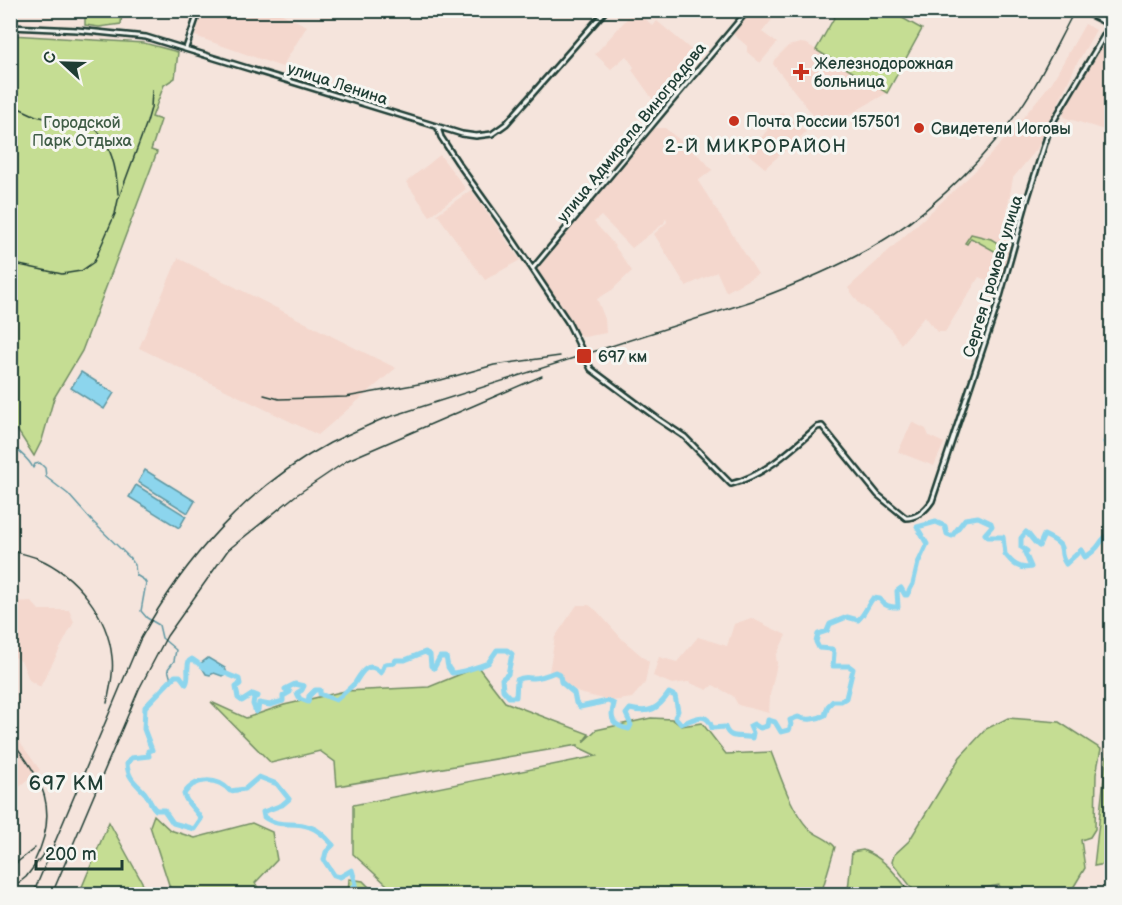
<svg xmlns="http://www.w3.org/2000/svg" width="1122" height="905" viewBox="0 0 1122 905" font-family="'Balsamiq Sans',sans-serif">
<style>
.built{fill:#f4d7cd}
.green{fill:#c5dd93;stroke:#728d64;stroke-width:1.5}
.water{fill:#8cd5ed;stroke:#6098a3;stroke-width:1.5}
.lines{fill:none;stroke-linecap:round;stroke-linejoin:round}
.stream{stroke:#6098a3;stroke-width:1.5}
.river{stroke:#8cd5ed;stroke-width:5}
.minor-casing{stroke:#1f3d34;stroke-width:8}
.minor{stroke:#f6f6f2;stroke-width:3}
.rail{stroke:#1f3d34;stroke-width:1.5}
.major-bridge-casing{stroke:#1f3d34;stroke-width:9;stroke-linecap:butt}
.major-bridge{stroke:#f6f6f2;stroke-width:4.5}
.poi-dot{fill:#c8321e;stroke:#f6f6f2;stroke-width:2}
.labels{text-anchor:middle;stroke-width:6;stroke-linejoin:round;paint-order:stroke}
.poi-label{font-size:16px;fill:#1f3d34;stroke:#f6f6f2;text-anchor:start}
.street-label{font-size:16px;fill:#1f3d34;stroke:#f6f6f2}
.park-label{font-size:16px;fill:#405d47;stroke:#f6f6f2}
.neighbourhood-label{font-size:18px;letter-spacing:1.5px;fill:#1f3d34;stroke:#f6f6f2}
.quarter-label{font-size:20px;letter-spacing:1.5px;fill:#1f3d34;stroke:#f6f6f2}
</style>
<rect width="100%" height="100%" fill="#f5e4dc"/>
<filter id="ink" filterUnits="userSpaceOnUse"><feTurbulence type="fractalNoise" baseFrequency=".0167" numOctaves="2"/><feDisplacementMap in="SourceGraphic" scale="12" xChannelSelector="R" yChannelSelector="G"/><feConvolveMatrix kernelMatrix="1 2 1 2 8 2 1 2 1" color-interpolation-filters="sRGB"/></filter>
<g filter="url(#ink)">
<path class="built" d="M203 11H276L307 26 282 67 195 36Z
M637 11 653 26 657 21 701 58 659 108 632 70 634 67 626 56 611 69 595 54 634 11Z
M751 11H779L762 32 777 43 760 63 747 52V46L732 33Z
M1085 24 1096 30 1075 67 1037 149 1013 178 1002 238 1011 247 1002 277 995 284 979 277 945 332H937L925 316 901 344 889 327 859 303 848 288 973 173 1007 137 1052 82Z
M1109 39 1112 41 1111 132 1066 118 1063 115 1067 102 1103 45Z
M801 43 807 44 887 93 824 129 773 64 774 60 788 46Z
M782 112 806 132 765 168 748 154Z
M654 128H665L704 160 712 170 698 181 758 274 726 292 717 272 686 286 654 234 667 222 666 218 664 223 632 248 601 216 594 222 611 241 632 271 612 290 597 299 605 319 606 333 584 337 575 332 536 268Z
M440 155 466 189 430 216 406 182Z
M471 190 520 260 485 280 437 214Z
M178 258 355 348 396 368 318 435 139 348Z
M912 422 926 429 929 436 944 443 934 466 898 452Z
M31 601 39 610H69L74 622 40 687 29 680 22 662 11 654V609L16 602Z
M577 605H589L597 611 623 640 649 662 645 683 632 698 612 701 579 693 549 672 555 637Z
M751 618 786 635 776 656 777 664 770 695 769 713 738 705 733 696 713 685 707 690 688 682 672 684 653 676 659 657 677 662 698 637 727 646 734 624Z
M11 730 40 770 11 794H10Z"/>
<path class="green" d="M85 11H122L121 24 99 27 85 25Z
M838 11H890L922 29 887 93 816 50Z
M11 35 144 43 178 52 175 78 164 85 152 117 161 120 151 150 157 152 82 351 54 398 42 440 34 456 18 431 11 426Z
M971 234 991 239 996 242 1000 248 998 253 971 238 967 244 965 243Z
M478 667 505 702 589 734 583 742 596 730 651 718 672 719 681 726 702 723 726 754 771 752C781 777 790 808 808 828 816 836 828 838 835 847L821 894 651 893 397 894 353 854V805L597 756 578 747V745L337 786 335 762 320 751 271 763 211 702 246 718 284 705 345 691 429 687Z
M1008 718 1059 722 1101 749 1096 774 1095 829 1090 837 1081 840 1085 868 1073 888 1043 894 1021 891 1014 894H1005L999 885 955 894H914L912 888 892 862 894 855 909 841 960 757 986 729Z
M1111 723V863L1094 866 1110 725Z
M154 815 170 830 195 838 252 823 272 832 277 860 255 883 262 894H172L150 826Z
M109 822 142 882 145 894H79Z
M863 850C884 858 895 873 909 891L848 890 852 852Z
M349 879 363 881 376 894H348Z"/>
<path class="water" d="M81 372 114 393 104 409 71 388Z
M145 470 195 501 188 513 138 482Z
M136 485 186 516 179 528 129 497Z
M208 658 225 668 227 673 222 676 214 673 210 675 206 674 200 664Z"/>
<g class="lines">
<path class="stream" d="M10 429 15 433V448C22 455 29 459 33 468L35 464 40 463 45 468 46 477 68 494 92 521 130 558 135 565 136 575 144 580 146 583 141 611 147 618 159 625 162 638 176 650 174 661 168 669 171 680"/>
<path class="river" d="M1112 434 1107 438 1105 442 1112 445
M938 523 945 526 947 534 952 536 965 519 978 517 991 523 992 526 985 534 988 537H1003L1005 554C1012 563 1019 570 1031 567L1025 553 1027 551 1021 547V538L1026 532C1031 536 1032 541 1039 546L1044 535C1072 548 1055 548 1066 564L1081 550 1085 557C1102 548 1097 541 1112 532
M205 668 192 659 189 661C186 668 190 678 186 684L180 676H175L145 707 144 729 152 750 148 751 149 756 131 758 127 764C128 779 136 783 145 793 150 799 150 805 156 810H164L173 823 194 829 201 819C196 809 186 804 184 794 195 777 217 777 230 791L245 789 259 777 277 784 289 799 282 805 263 812 264 817C280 829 294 820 310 827 320 830 326 838 333 845L326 852 324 860 334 875 340 877 352 870 356 884 347 894
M222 672 239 679 240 684 236 687 238 698 242 701 253 694 258 696 254 698 253 704 256 712 258 710 259 703 270 705 283 701V696L290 692 285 689 295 684 304 686 302 690 297 693 300 699 308 702 309 696 315 690H320V694L336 700C339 698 353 685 355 683 361 673 368 659 381 673L385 664 394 663 396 660H405L425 652 430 655 431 666 434 668 440 657H446L448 667 452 673C459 673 481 666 488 663L497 650H507L512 654 508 674 502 679 503 690 509 697H516L517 680C524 676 526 678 533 678 540 678 548 675 555 672L560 675 561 682 574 693 576 703 580 707 608 701 614 704C609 719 613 726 629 729L631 725 626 714 630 709C650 714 658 709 669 693L675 696 678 711 675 717 681 724C693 720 707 709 712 728L725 727C730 741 740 734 752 738L753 733 750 726 754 724 760 728 767 726 768 720 775 722 781 732 789 730 791 725 790 720 798 717C806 721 818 719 825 715L828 706 833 701H841L846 698 853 669 849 666H833L834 653 832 649 819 648 816 642 818 634 827 631 830 624 847 617 858 620C865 614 867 606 873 598L880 599C884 606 890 607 898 607L897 591 901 588 905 595H907L913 584 918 563 927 544 917 527 936 522"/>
<g class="minor-casing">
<path id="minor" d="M10 27 77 30 146 37 462 134 476 136 492 134 506 124 606 10
M1104 35 1112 34
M186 48 199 10
M438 128 441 137 458 163 511 237 568 322 591 369 658 419 685 437 731 484C764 476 792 449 817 427L822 426 878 495 906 518C918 518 926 510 932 501L999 300 1027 200 1050 127 1111 24
M533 268 748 10"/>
</g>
<use href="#minor" class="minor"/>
<path class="rail" d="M10 104 36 116 97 130C112 147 117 172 118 194
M10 263 62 274 81 271 94 262 115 214 118 200 147 122 151 108 152 90
M264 395 279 399 346 397 441 380 494 365 560 356
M10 550C19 553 29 555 37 558 76 574 108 616 112 657 114 672 110 688 107 703
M10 739C43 778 60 810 35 860
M10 868 35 848
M10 890 26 877 45 852
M33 894 140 640C184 559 248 487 330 443 346 435 363 428 380 420L752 301C792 286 832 270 869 249 923 218 973 171 1011 121 1037 88 1055 47 1075 10
M52 894 139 689 167 636 228 550 295 496 348 460 542 376"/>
<g class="major-bridge-casing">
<path id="major-bridge" d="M1081 10 1112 25"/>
</g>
<use href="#major-bridge" class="major-bridge"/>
</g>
</g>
<g class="poi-dot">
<path d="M798 63h6v6h6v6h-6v6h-6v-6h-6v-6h6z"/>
<circle cx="734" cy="121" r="6"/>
<circle cx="919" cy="128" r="6"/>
<rect x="576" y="348" width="16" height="16" rx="3"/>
</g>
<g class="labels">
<g class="poi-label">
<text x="814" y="69">Железнодорожная<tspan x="814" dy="18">больница</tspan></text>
<text x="746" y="127">Почта России 157501</text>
<text x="931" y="134">Свидетели Иоговы</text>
<text x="598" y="362">697 км</text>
</g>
<g class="street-label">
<text transform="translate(338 83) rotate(18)" y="6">улица Ленина</text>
<text transform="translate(631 132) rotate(-51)" y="6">улица Адмирала Виноградова</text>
<text transform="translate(992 276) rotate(-73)" y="6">Сергея Громова улица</text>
</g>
<g class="park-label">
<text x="82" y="128">Городской<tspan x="82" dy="18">Парк Отдыха</tspan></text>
</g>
<g class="neighbourhood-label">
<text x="756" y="152">2-Й МИКРОРАЙОН</text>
</g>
<g class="quarter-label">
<text x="67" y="790">697 КМ</text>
</g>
</g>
<rect width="1122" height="905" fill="none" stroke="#f6f6f2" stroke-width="36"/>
<rect x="18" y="18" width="1086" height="869" fill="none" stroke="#1f3d34" stroke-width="2" filter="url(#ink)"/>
<g transform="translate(63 63) rotate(292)" stroke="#f6f6f2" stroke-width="4.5" paint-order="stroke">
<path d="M0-4.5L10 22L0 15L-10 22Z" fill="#1f3d34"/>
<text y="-9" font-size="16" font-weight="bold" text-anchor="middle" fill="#1f3d34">С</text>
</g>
<path d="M36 860v9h86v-9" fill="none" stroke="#1f3d34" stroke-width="3"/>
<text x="45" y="860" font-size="18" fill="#1f3d34" stroke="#f6f6f2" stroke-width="4.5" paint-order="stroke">200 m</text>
</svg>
